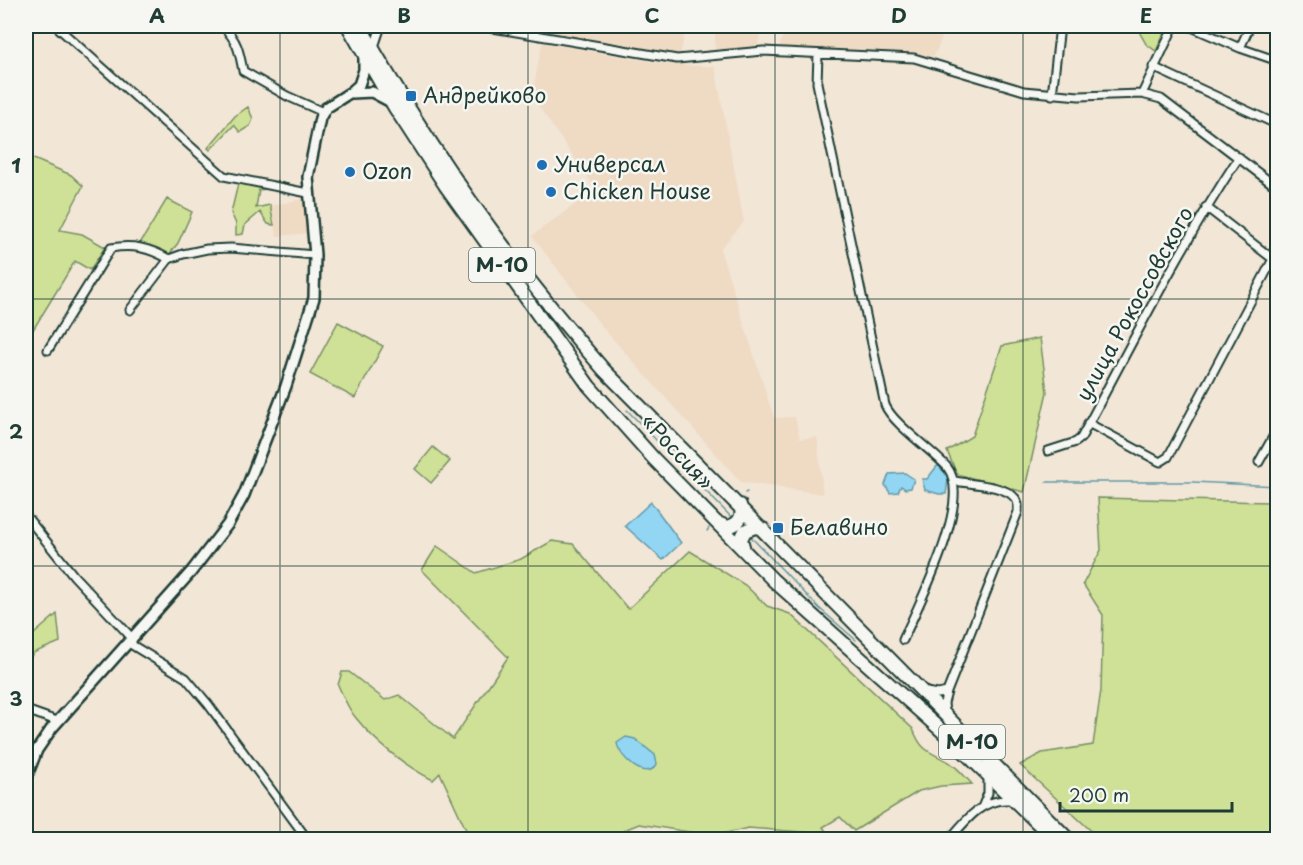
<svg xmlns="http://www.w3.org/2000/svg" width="1303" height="865" viewBox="0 0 1303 865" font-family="'Playpen Sans',sans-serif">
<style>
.built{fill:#efdac4}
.green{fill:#cfe196;stroke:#778f65;stroke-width:1.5}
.water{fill:#92d6f4;stroke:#6499a7;stroke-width:1.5}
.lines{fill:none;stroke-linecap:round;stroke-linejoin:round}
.stream{stroke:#6499a7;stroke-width:1.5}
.minor-casing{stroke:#1f3d34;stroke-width:11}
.tertiary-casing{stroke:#1f3d34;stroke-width:14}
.trunk-casing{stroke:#1f3d34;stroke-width:16}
.minor{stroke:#f6f6f2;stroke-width:7}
.tertiary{stroke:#f6f6f2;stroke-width:9}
.trunk{stroke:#f6f6f2;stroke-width:12}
.grid{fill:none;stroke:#1f3d34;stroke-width:1.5;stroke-opacity:0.55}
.poi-dot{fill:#1f6fb2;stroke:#f6f6f2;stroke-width:2}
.labels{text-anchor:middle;stroke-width:5;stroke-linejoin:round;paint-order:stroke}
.shield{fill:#f6f6f2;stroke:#60746d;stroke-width:1.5}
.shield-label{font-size:20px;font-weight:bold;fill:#1f3d34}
.poi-label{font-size:21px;fill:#1f3d34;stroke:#f6f6f2;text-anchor:start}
.street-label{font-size:21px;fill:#1f3d34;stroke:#f6f6f2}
.neatline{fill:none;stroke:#1f3d34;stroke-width:2}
.grid-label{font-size:20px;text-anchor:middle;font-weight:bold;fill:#1f3d34}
</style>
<rect width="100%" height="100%" fill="#f2e6d7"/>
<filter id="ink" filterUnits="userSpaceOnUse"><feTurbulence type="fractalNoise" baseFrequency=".0167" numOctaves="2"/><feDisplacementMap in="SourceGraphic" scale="12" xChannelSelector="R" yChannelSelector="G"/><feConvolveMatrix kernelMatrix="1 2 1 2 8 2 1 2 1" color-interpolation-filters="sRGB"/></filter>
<g filter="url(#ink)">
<path class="built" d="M502 26H762L757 48 715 51V31L686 26 680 56Z
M767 26H947L934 56 780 47 783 29Z
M542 43 665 64 715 67 744 222 720 249 774 418 795 417 800 439 817 437 823 494 741 482 603 328 532 236 596 189 532 97Z
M306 198 309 233 277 236 272 206Z"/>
<path class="green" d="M1136 26H1167L1156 51 1146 44Z
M248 107 253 119 250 126 240 132 234 125 210 150 208 148 235 116Z
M29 157 71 175 83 186 60 230 82 234 105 247 90 270 75 261 28 338 26 337V163Z
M243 182 273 188 259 190 256 208 270 205 274 225 268 224 260 212 245 225 243 234 236 235V224L231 213 238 184Z
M167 199 192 212 178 243 168 256 139 245Z
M338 322 383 346 355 398 310 374Z
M1040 338 1047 392 1024 492 957 474 947 451 972 436 1002 346Z
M433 447 450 461 431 483 415 469Z
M1098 498 1269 502 1277 505V839H1100L1020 765 1042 753 1093 745 1101 690 1103 615 1083 584 1101 550Z
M552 541 573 544 628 609 690 551 745 585 767 606 790 614 913 729C921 750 927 751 947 761 956 765 965 777 972 784L941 786 919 791 854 831 840 817 823 827 830 837 802 832 748 828 714 836 639 824 624 830 625 839H466L468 834 440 773 433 780C405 766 376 743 356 718 348 709 343 696 338 685L342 672H349L385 700 399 695 453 739 508 657 422 570 437 546 476 573 521 559Z
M57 614 60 642 33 653 26 666V641Z"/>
<path class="water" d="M938 465 943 471 949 473 946 494H939L925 490 922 479H927Z
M905 473 914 479 911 488 905 489 901 486 898 492 890 493 885 485 889 474Z
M651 502 681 543 663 560 625 526Z
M626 737 635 739 655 755 657 764C646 783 619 757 617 743Z"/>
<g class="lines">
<path class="stream" d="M627 410 732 518
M1046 482H1193L1278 486
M745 493 747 492
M707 531 709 528
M751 537 819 608 856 640"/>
<g class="minor-casing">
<path id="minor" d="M56 26 224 176 308 193
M223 26C238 42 239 50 243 71L287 96 323 112
M481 26 677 59 763 51 914 58 1024 91 1079 96 1142 94 1161 99 1278 188
M1189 26 1240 48 1278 61
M375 44 381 26
M1240 48 1250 26
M818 54 817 83 885 405C893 424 932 450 947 467 974 500 918 605 903 640
M1153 67 1278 125
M1142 94 1174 26
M1052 95 1060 26
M1206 207 1278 263
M130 310 169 259 183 254 207 249 231 248 315 255
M48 350 111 248C133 244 149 248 169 259
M1088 423 1160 462 1168 457 1273 259
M1048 451 1076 442 1081 438C1132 343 1180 247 1239 157
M1259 462 1278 428
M26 516 74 576 132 638V645L186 678 208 704 308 840
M926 692 938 694 947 692
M26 710 57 721
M945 713 944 703 947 692 1018 512C1018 507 1019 502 1015 498 1005 485 970 484 954 481
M983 805 988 793V780
M949 840C965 821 982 798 1009 800"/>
</g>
<g class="tertiary-casing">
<path id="tertiary" d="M352 93 372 92 389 101
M26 778 37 750 52 728 191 572 228 524 244 495 286 386 314 298 315 255 308 177 320 118 326 108 351 92 359 85 364 70V57"/>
</g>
<g class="trunk-casing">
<path id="trunk" d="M348 26 395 108 445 185 589 386 654 459 773 580 952 740 1055 840
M360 26C429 149 511 264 604 370L1069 840
M718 523 727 527C739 525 744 516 740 505
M744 550 741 539 745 531 755 527 763 529"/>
</g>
<use href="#minor" class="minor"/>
<use href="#tertiary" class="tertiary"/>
<use href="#trunk" class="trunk"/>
</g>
</g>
<path class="grid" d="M280 26V840M528 26V840M775 26V840M1023 26V840M26 299H1278M26 566H1278"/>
<g class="poi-dot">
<rect x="405" y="90" width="12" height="12" rx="3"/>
<circle cx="542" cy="165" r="6"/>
<circle cx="350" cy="172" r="6"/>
<circle cx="551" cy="192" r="6"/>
<rect x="772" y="522" width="12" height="12" rx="3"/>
</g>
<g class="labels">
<g class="shield">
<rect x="469" y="248" width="66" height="34" rx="4.5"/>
<rect x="939" y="725" width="66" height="34" rx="4.5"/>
</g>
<g class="shield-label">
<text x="502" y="272">М-10</text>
<text x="972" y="749">М-10</text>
</g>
<g class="poi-label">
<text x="423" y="103">Андрейково</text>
<text x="554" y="172">Универсал</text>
<text x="362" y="179">Ozon</text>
<text x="563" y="199">Chicken House</text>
<text x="790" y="535">Белавино</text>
</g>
<g class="street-label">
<text transform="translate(1135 304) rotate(-61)" y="7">улица Рокоссовского</text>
<text transform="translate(677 452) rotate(47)" y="7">«Россия»</text>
</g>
</g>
<rect width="1303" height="865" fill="none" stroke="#f6f6f2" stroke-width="66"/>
<path d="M1060 802v9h172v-9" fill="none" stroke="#1f3d34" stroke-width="3"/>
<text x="1069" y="802" font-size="18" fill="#1f3d34" stroke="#f6f6f2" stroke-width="4.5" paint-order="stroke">200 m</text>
<rect x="33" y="33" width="1237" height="799" class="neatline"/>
<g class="grid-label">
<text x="157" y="23">A</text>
<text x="404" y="23">B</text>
<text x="652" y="23">C</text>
<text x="899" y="23">D</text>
<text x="1146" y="23">E</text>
<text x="16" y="173">1</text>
<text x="16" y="439">2</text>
<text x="16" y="706">3</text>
</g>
</svg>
